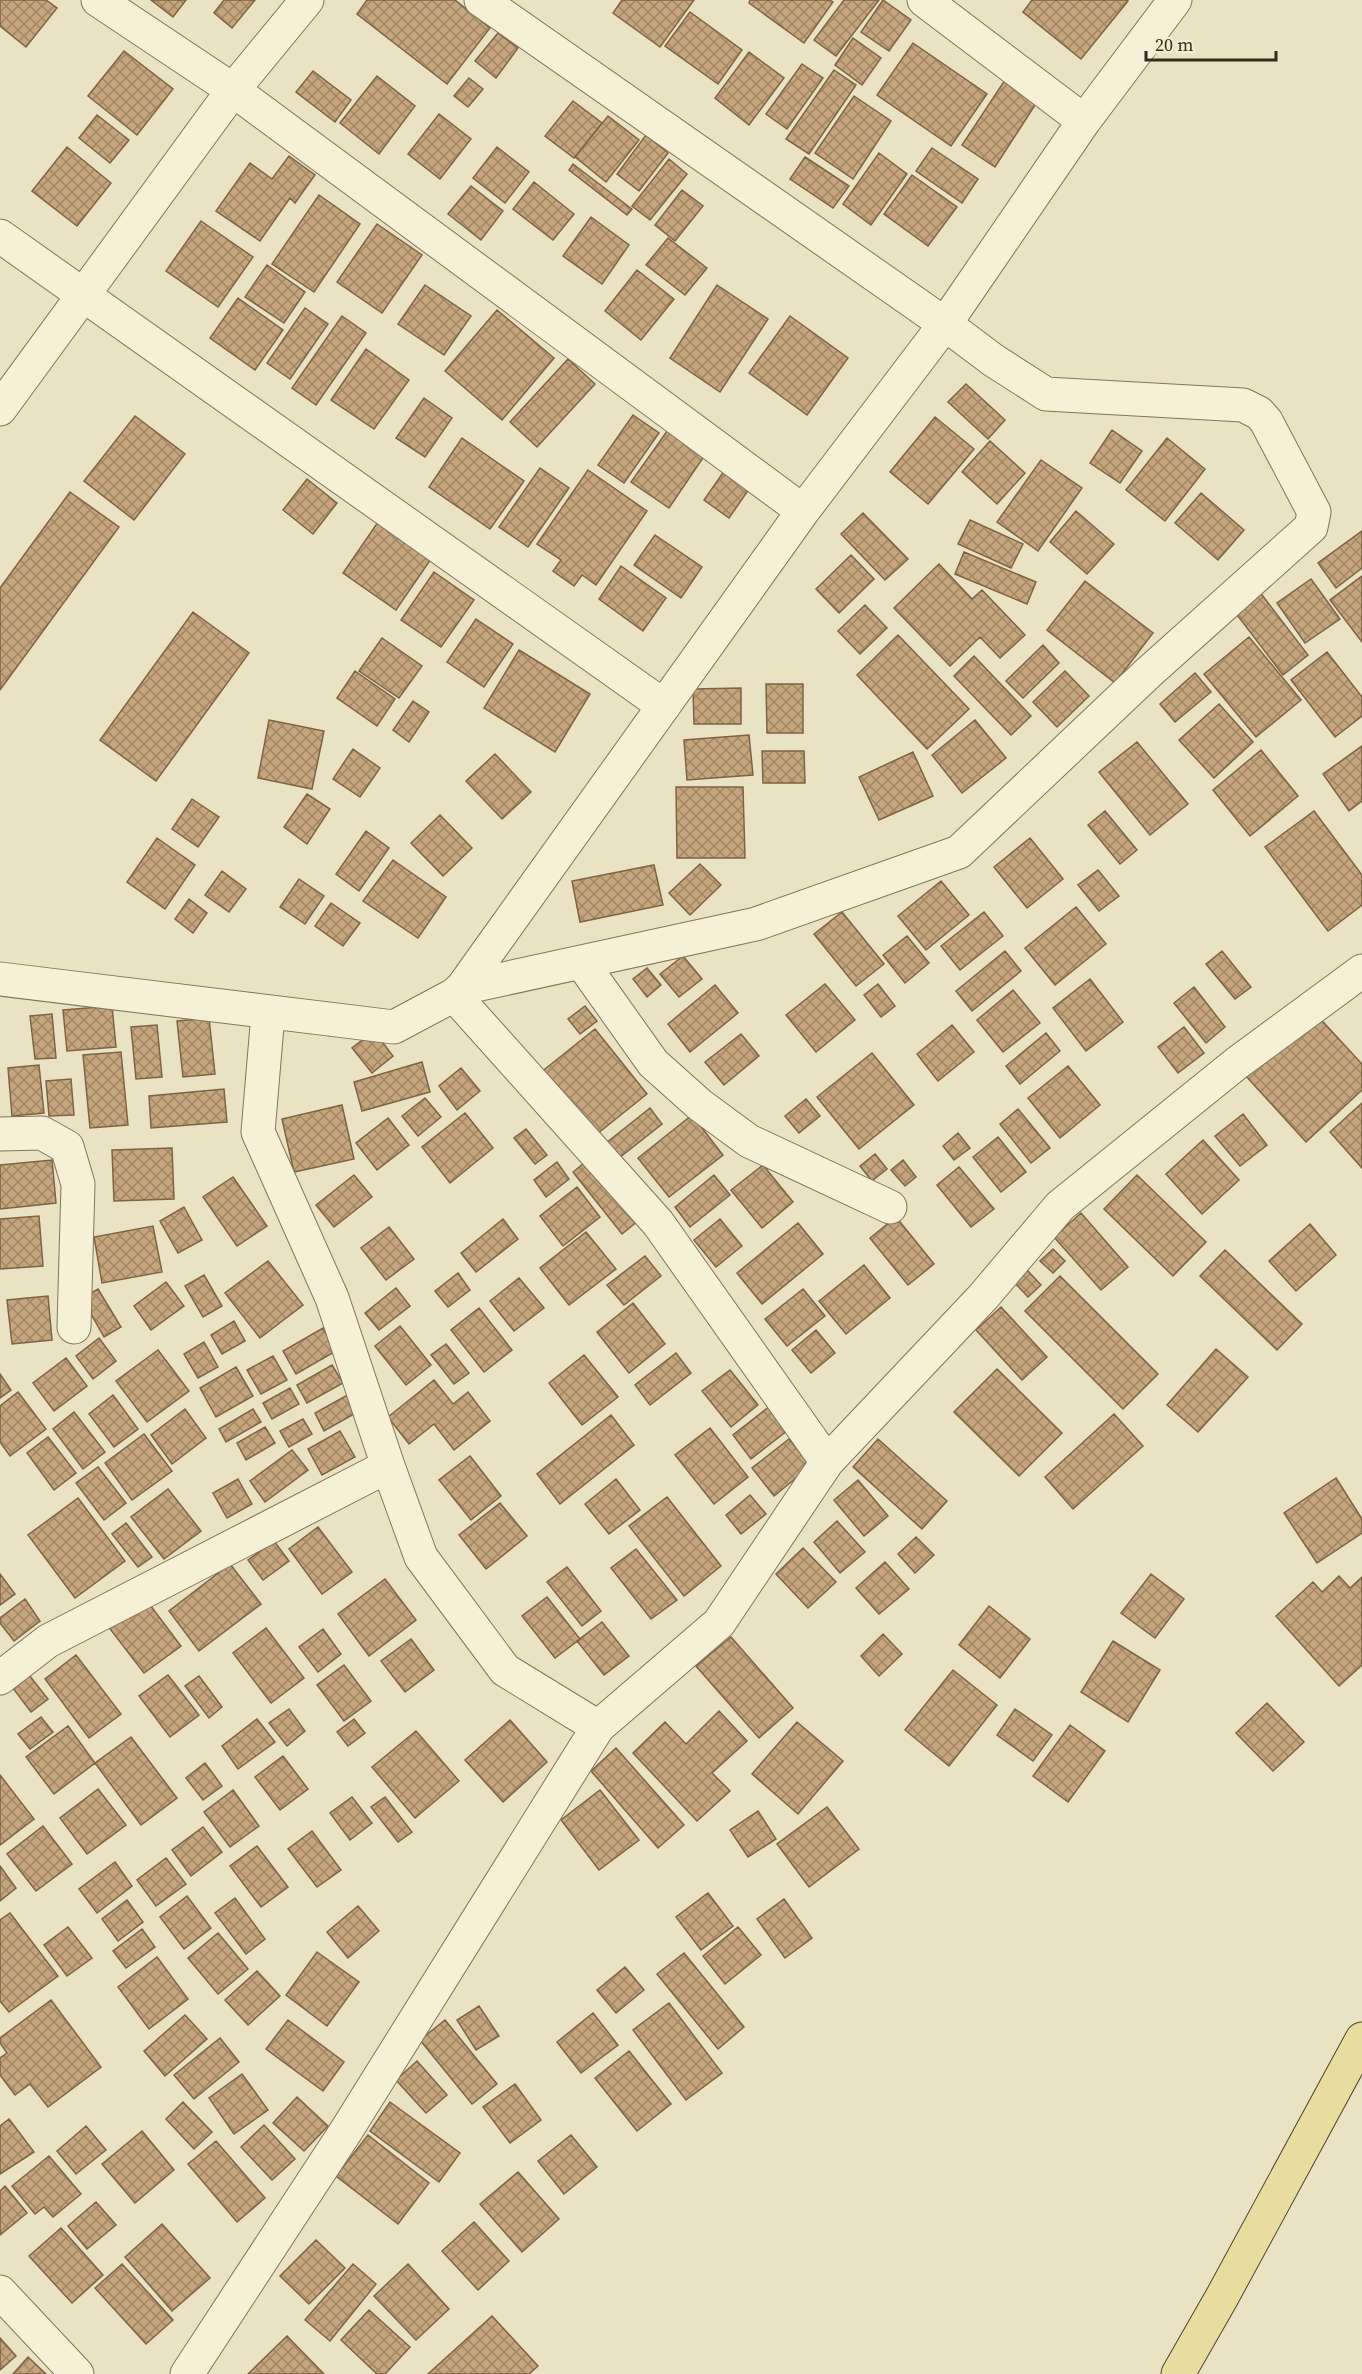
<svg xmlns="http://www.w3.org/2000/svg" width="1362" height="2374" viewBox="0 0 1362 2374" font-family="'Source Serif 4',serif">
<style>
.building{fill:url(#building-cross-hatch);stroke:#7e6444;stroke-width:1.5}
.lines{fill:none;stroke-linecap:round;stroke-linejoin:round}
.minor-casing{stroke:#82755c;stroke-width:35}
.major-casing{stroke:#504330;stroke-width:35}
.minor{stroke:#f5f0d6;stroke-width:33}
.major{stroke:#e9dc9f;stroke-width:33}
</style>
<defs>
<pattern id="building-cross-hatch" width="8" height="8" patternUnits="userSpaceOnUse" patternTransform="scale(1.5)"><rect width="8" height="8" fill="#c4a57d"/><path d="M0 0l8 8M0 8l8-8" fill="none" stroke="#a08766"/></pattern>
</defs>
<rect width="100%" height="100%" fill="#e9e3c4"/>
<path class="building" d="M0 0H46L57 8 26 47 0 26Z
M151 0H186L173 17Z
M224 0H255L232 28 214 13Z
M367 0H455L490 28 447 84 357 14Z
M622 0H694L660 47 613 13Z
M750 0H830L833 2 804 43 749 3Z
M844 0H879L836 56 814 40Z
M883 0 911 20 889 51 861 32Z
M1032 0H1126L1128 1 1081 59 1023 12Z
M690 12 742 50 718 84 665 46Z
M498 33 518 48 496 78 475 61Z
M853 38 881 58 862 85 835 65Z
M913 43 987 94 951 146 877 95Z
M124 51 173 89 137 135 88 96Z
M749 52 784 78 749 125 715 98Z
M802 64 823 78 787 129 766 114Z
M834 70 856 85 809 154 786 139Z
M313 71 351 100 335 122 296 92Z
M377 76 415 106 379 154 340 123Z
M469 78 483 89 468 107 454 96Z
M1005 80 1037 102 995 167 962 145Z
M854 96 891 121 853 179 815 153Z
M573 101 602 123 574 158 545 136Z
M439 114 471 139 440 179 408 154Z
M97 115 129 140 110 163 79 138Z
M608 116 639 140 606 182 575 157Z
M646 135 668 153 639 191 617 174Z
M67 147 111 183 77 226 32 191Z
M497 147 529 172 505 203 473 178Z
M932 148 978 179 962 203 916 171Z
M879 153 907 174 871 225 843 204Z
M289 156 315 175 295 203 290 198 260 241 216 211 250 163 272 179Z
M805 157 849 186 833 208 790 179Z
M669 159 687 174 650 220 632 206Z
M573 164 632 209 627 215 569 170Z
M912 175 957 207 928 246 884 214Z
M534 182 574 214 553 240 513 209Z
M471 186 503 211 481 240 448 214Z
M682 190 703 206 675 241 655 225Z
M319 195 360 224 314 292 272 264Z
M591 217 629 245 602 284 563 256Z
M201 221 253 257 218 307 166 271Z
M377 224 422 255 382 313 337 282Z
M668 238 707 268 685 295 646 265Z
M267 265 305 292 284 323 245 297Z
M637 270 674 299 641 340 605 311Z
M425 285 471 316 444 355 398 324Z
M717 285 768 319 720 392 670 358Z
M238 298 283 330 255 370 210 338Z
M305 308 328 324 290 379 267 363Z
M497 310 554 358 502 420 445 371Z
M342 316 366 333 316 405 292 388Z
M790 316 848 358 807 415 749 373Z
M366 349 409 380 374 429 331 400Z
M568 359 595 384 537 447 510 422Z
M966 384 1005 420 988 439 948 402Z
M424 398 452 418 425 457 396 438Z
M633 415 659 433 624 483 598 465Z
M135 416 185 454 134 520 84 481Z
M935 417 974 449 928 504 890 472Z
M670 427 707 452 669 508 631 482Z
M1112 430 1142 451 1120 483 1090 463Z
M462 438 524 481 490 529 429 487Z
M1167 438 1205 469 1165 521 1126 490Z
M990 441 1025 473 997 504 962 472Z
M1041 460 1082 488 1038 551 997 522Z
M729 464 754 482 729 518 704 500Z
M540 468 569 488 528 547 499 527Z
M588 470 647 511 596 585 582 575 574 586 553 571 561 560 537 544Z
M307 479 337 503 313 534 283 510Z
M70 492 119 527 0 690V588Z
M1201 493 1244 530 1218 560 1175 523Z
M1076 511 1114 544 1087 574 1050 542Z
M863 513 908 559 885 580 841 534Z
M970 520 1023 544 1011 568 958 544Z
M378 522 431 559 396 610 343 573Z
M1362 531V568L1336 588 1318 563Z
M655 535 702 567 681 598 634 565Z
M964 552 1036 582 1027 604 955 574Z
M851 555 874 579 839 613 816 589Z
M939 564 972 599 982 590 1025 635 1000 658 980 637 950 666 894 608Z
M621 566 666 598 643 631 599 599Z
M434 572 474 600 441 647 401 620Z
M1362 576V642L1330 600Z
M1311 579 1340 619 1305 643 1277 603Z
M1085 581 1153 633 1115 683 1047 630Z
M1259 591 1308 655 1283 675 1234 611Z
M865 605 887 628 860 654 838 631Z
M193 612 249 653 156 781 100 740Z
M476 619 513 644 484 687 447 662Z
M898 635 969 709 927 749 857 675Z
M1249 637 1301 700 1256 737 1204 674Z
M382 638 422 666 399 698 359 671Z
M1043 645 1059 663 1023 698 1006 681Z
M519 650 590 694 555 752 484 708Z
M1327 652 1362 697V716L1335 737 1291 680Z
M974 656 1031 716 1011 735 954 676Z
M355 671 395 699 377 726 337 698Z
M1065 671 1089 696 1057 727 1033 702Z
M1195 673 1211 692 1175 722 1160 704Z
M766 684H803V733H767Z
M741 688V724H694L693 689Z
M413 701 429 712 409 742 393 730Z
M1219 704 1253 742 1214 778 1179 740Z
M269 720 324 731 312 789 258 778Z
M975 720 1006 758 962 793 932 755Z
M749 735 753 775 687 780 684 740Z
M1137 742 1188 804 1150 835 1099 772Z
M1362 746V801L1349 811 1323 774Z
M353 749 380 768 360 797 333 779Z
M1261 750 1298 796 1250 836 1213 790Z
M762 751H804L805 783H763Z
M913 752 933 796 879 820 859 777Z
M495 754 531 792 502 819 466 781Z
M676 787H743L745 858H677Z
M307 794 330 809 307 844 284 827Z
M192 799 219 817 198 847 172 829Z
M1105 811 1137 850 1120 864 1088 825Z
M1314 811 1362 875V905L1328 931 1265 847Z
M440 815 472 848 443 876 411 843Z
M366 831 389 848 359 891 336 874Z
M157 838 195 865 165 909 127 882Z
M1030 838 1063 879 1027 908 994 867Z
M393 860 446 897 418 938 363 901Z
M700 864 721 885 690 915 669 893Z
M654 865 663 905 580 922 572 881Z
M1098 870 1119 896 1099 911 1078 885Z
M222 871 246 889 229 912 205 895Z
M299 879 324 896 305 924 280 907Z
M941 881 969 915 926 950 898 916Z
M189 899 207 913 193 933 175 919Z
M331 903 360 923 343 946 315 926Z
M1076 907 1106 944 1055 985 1025 948Z
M842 912 884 964 856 986 814 934Z
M984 912 1003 936 960 970 941 946Z
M907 936 929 963 905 983 883 955Z
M1005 951 1021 971 972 1011 956 991Z
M1222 951 1251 987 1235 999 1206 964Z
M683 956 702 979 679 997 660 974Z
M647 968 661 985 647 997 633 979Z
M1090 979 1123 1022 1086 1051 1053 1008Z
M825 984 855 1020 816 1052 786 1015Z
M878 984 895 1006 881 1017 864 995Z
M715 985 738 1013 690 1052 668 1024Z
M1194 987 1225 1027 1206 1043 1174 1003Z
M1013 990 1040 1023 1003 1052 977 1020Z
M112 1006 116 1047 67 1051 63 1010Z
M585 1006 597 1021 580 1034 568 1019Z
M1314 1012 1362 1064V1090L1306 1142 1245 1075Z
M52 1014 56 1058 35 1059 30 1016Z
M209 1018 215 1074 183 1077 177 1021Z
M157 1025 162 1077 136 1079 131 1027Z
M952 1025 974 1052 938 1081 917 1054Z
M1184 1027 1204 1053 1178 1073 1158 1047Z
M595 1029 647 1094 592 1138 540 1073Z
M374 1031 393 1056 372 1073 352 1048Z
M1046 1033 1060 1051 1020 1084 1006 1066Z
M741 1034 759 1056 724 1085 705 1062Z
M121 1052 128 1125 90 1128 83 1055Z
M872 1053 914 1105 859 1149 817 1097Z
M422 1062 430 1092 362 1111 354 1082Z
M39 1065 44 1113 12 1116 8 1068Z
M1068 1066 1100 1105 1060 1138 1028 1098Z
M461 1068 480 1091 457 1110 439 1086Z
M71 1079 74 1115 49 1116 46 1081Z
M224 1089 227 1122 151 1128 149 1096Z
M425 1098 441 1117 418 1136 402 1116Z
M806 1099 820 1116 799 1133 785 1116Z
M1362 1103V1168L1330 1132Z
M342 1105 354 1159 294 1172 282 1119Z
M650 1108 662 1124 619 1158 606 1143Z
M1018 1109 1050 1148 1031 1163 1000 1124Z
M465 1113 493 1148 450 1183 422 1147Z
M1243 1114 1267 1145 1240 1166 1215 1136Z
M692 1115 723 1155 669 1197 638 1158Z
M388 1118 409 1145 377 1170 356 1143Z
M526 1129 547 1155 535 1164 514 1138Z
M958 1133 970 1148 954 1160 943 1146Z
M998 1137 1026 1172 1001 1192 973 1157Z
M1203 1140 1239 1180 1202 1214 1166 1174Z
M172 1148 174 1199 114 1201 112 1150Z
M875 1154 887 1169 872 1181 860 1166Z
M594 1155 644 1216 622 1234 573 1172Z
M52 1160 56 1203 0 1209V1165Z
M903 1160 916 1177 905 1186 891 1170Z
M557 1162 569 1179 546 1197 534 1180Z
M763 1165 793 1202 762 1228 731 1190Z
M959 1167 994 1209 971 1227 937 1185Z
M354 1175 372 1197 334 1227 316 1205Z
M714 1175 730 1195 690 1227 675 1207Z
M1137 1175 1206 1242 1173 1276 1104 1209Z
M233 1177 267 1226 237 1246 203 1197Z
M577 1187 600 1217 563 1246 540 1216Z
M184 1207 202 1240 178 1253 160 1221Z
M1081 1213 1128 1267 1101 1290 1054 1237Z
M39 1216 43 1266 0 1269V1219Z
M896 1217 934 1264 908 1285 870 1238Z
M503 1219 518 1239 476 1272 461 1253Z
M720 1219 742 1246 716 1267 694 1240Z
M798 1223 823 1254 762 1304 737 1273Z
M1310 1224 1336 1255 1296 1291 1269 1261Z
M153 1226 162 1272 102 1283 94 1237Z
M389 1227 414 1259 386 1280 361 1248Z
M586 1232 616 1269 569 1305 540 1268Z
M1053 1249 1065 1261 1053 1273 1040 1261Z
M1225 1250 1302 1324 1277 1350 1200 1276Z
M645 1256 661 1276 624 1305 607 1285Z
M268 1261 303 1305 260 1338 225 1293Z
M864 1265 890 1298 846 1334 819 1301Z
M1027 1270 1041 1285 1028 1297 1014 1282Z
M458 1273 470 1290 448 1307 435 1291Z
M204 1275 222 1306 203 1317 185 1286Z
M1060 1276 1158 1374 1123 1409 1025 1311Z
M519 1278 544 1308 514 1331 490 1301Z
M166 1282 184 1306 151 1330 134 1306Z
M396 1288 410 1306 379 1330 365 1313Z
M98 1289 121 1327 104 1337 82 1298Z
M803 1289 825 1316 787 1346 765 1319Z
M48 1296 52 1340 12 1344 7 1300Z
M633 1303 665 1344 629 1373 597 1332Z
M1001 1307 1047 1357 1022 1380 976 1330Z
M479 1308 512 1350 484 1372 451 1330Z
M234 1321 245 1341 222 1354 211 1335Z
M400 1326 431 1365 406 1385 375 1346Z
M323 1328 336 1351 296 1374 283 1351Z
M816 1330 835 1353 811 1373 792 1350Z
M99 1338 116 1361 93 1379 76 1356Z
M204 1342 218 1367 198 1378 184 1354Z
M446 1344 469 1373 454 1384 431 1355Z
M1216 1349 1248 1377 1198 1432 1167 1405Z
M158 1350 189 1391 147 1422 116 1381Z
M676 1353 691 1373 650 1405 635 1385Z
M584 1355 618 1397 582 1425 549 1383Z
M273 1356 287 1380 261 1394 247 1370Z
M66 1358 87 1386 54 1411 33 1383Z
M332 1365 343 1383 307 1403 297 1385Z
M236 1367 253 1396 216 1417 200 1388Z
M997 1369 1062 1433 1019 1476 954 1412Z
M730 1370 758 1405 731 1427 702 1391Z
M0 1374 11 1390 0 1398Z
M434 1380 453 1404 468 1392 490 1421 454 1450 434 1424 409 1444 388 1417Z
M290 1388 299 1404 272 1419 263 1403Z
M18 1392 46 1429 10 1456 0 1442V1406Z
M351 1393 361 1410 324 1431 315 1413Z
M113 1395 138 1429 114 1447 89 1414Z
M770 1406 788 1430 751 1459 733 1435Z
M185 1409 206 1438 172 1464 151 1435Z
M253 1409 261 1422 226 1442 219 1429Z
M74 1412 105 1452 83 1469 53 1429Z
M1114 1414 1143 1446 1073 1509 1045 1477Z
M611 1415 634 1445 560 1504 537 1474Z
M303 1419 312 1434 289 1447 280 1431Z
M265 1427 275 1443 246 1460 237 1443Z
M710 1428 748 1477 714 1504 675 1455Z
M340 1431 355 1457 322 1475 308 1449Z
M144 1434 172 1471 132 1500 105 1463Z
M48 1437 76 1473 54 1490 27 1453Z
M789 1439 811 1466 774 1496 752 1468Z
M878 1439 947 1501 922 1529 853 1467Z
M292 1450 308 1470 265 1502 250 1481Z
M470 1456 501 1496 471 1520 439 1480Z
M98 1467 126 1503 104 1520 76 1483Z
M1336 1478 1362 1519V1533L1317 1563 1284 1513Z
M238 1479 252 1504 227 1518 213 1493Z
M616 1479 640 1510 609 1534 585 1504Z
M858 1480 888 1516 864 1536 834 1500Z
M168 1489 201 1531 164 1559 131 1517Z
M750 1495 766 1514 741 1534 726 1515Z
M667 1497 721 1566 684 1596 629 1526Z
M78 1498 125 1561 75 1598 28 1535Z
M500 1503 527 1536 486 1569 459 1535Z
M837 1521 865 1552 840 1573 814 1542Z
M126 1523 152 1557 138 1567 112 1534Z
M318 1527 352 1572 322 1594 289 1549Z
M916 1537 934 1555 915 1573 898 1554Z
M274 1541 289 1561 263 1580 248 1560Z
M803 1548 836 1582 808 1608 776 1574Z
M636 1549 677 1600 651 1619 611 1568Z
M885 1562 909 1589 879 1614 856 1588Z
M230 1564 261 1604 199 1651 169 1611Z
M567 1567 601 1611 582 1626 547 1582Z
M0 1574 15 1594 0 1605Z
M1151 1574 1184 1599 1155 1638 1121 1613Z
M1339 1576 1350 1588 1362 1577V1665L1339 1686 1276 1616 1313 1582 1322 1592Z
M385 1579 416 1620 369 1656 338 1614Z
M144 1597 181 1646 144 1673 107 1625Z
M547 1597 580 1639 555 1658 522 1616Z
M25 1599 40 1621 14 1641 0 1623V1618Z
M989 1606 1030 1639 1000 1678 959 1645Z
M602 1622 629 1656 604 1675 577 1641Z
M266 1628 304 1678 271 1703 233 1653Z
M323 1629 341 1654 318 1672 299 1647Z
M883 1634 902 1654 879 1676 861 1656Z
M731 1637 793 1708 759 1738 696 1666Z
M411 1639 434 1670 405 1692 381 1661Z
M1113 1641 1160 1670 1128 1722 1081 1692Z
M76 1655 121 1714 89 1738 45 1679Z
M344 1665 371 1701 344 1721 317 1685Z
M953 1670 997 1705 949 1766 905 1730Z
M29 1675 48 1699 31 1712 12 1687Z
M168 1675 199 1715 170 1737 139 1696Z
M199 1676 222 1707 209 1718 185 1686Z
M1267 1703 1304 1742 1273 1771 1236 1733Z
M289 1709 305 1731 287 1746 269 1723Z
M1015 1709 1052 1735 1033 1761 997 1735Z
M719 1711 747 1741 712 1773 730 1791 697 1821 633 1753 665 1722 686 1744Z
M41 1717 53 1732 30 1749 18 1734Z
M257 1719 275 1742 238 1769 222 1746Z
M354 1719 365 1733 348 1746 337 1732Z
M510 1720 547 1762 503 1802 465 1760Z
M797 1722 843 1761 798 1814 752 1774Z
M1070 1725 1105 1751 1068 1802 1033 1776Z
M68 1726 95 1763 54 1794 26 1757Z
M416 1731 459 1781 415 1818 372 1767Z
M131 1737 177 1798 141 1825 95 1763Z
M616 1748 684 1825 658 1848 591 1771Z
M283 1756 308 1789 280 1810 255 1777Z
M205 1763 222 1786 203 1800 186 1778Z
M0 1775 34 1819 0 1845Z
M98 1789 126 1825 87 1854 60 1818Z
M233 1790 259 1826 230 1847 204 1812Z
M600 1790 639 1840 599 1870 561 1820Z
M352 1797 372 1823 350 1840 330 1813Z
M385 1797 412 1832 398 1842 371 1807Z
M827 1807 859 1849 809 1887 777 1844Z
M758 1811 776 1839 748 1857 730 1830Z
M43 1826 72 1864 36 1891 7 1854Z
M203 1827 222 1852 191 1876 172 1850Z
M312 1831 341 1870 317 1887 288 1849Z
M257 1846 288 1887 261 1907 230 1866Z
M166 1858 186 1884 156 1906 137 1880Z
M115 1862 132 1886 97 1913 79 1889Z
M0 1866 16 1888 0 1901Z
M708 1893 733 1926 701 1950 676 1917Z
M187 1896 211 1928 184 1949 160 1917Z
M235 1898 265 1939 246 1954 215 1913Z
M784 1899 812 1938 785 1958 757 1919Z
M127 1900 143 1922 118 1941 102 1919Z
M358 1906 379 1931 348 1958 327 1932Z
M10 1913 58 1976 9 2012 0 2001V1920Z
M68 1927 92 1958 67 1976 44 1945Z
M738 1927 761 1955 725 1984 703 1956Z
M142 1929 155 1947 126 1968 113 1951Z
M218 1933 248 1969 218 1994 188 1958Z
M317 1952 359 1982 327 2026 286 1995Z
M684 1953 744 2027 718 2049 657 1974Z
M157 1957 188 1999 149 2029 118 1987Z
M625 1967 644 1990 616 2013 597 1990Z
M257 1971 280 1996 248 2025 225 2000Z
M51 2000 101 2067 48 2107 30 2084 15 2095 0 2075V2058L7 2053 0 2043V2038Z
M669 2003 722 2073 686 2100 633 2030Z
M479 2006 499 2036 476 2050 457 2020Z
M593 2013 618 2045 581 2073 557 2042Z
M185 2015 207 2039 165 2076 144 2051Z
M288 2020 344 2062 323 2091 266 2049Z
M445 2020 497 2084 472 2104 420 2040Z
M220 2038 239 2062 194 2099 174 2075Z
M629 2051 671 2104 637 2131 595 2078Z
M417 2061 447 2095 426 2113 396 2080Z
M242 2074 268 2110 234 2134 209 2098Z
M515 2084 541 2120 510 2143 483 2107Z
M297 2097 328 2126 304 2151 273 2123Z
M183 2102 212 2132 194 2149 166 2119Z
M390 2102 460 2153 439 2182 370 2131Z
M9 2119 34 2152 0 2174V2126Z
M264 2125 295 2159 272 2180 241 2147Z
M86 2126 106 2150 76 2174 57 2151Z
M142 2131 174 2170 135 2203 102 2164Z
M368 2135 429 2183 398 2224 336 2176Z
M571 2135 597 2167 564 2194 538 2161Z
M216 2141 265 2198 237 2222 188 2164Z
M49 2156 81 2194 53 2217 44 2207 35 2214 12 2186Z
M518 2172 559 2219 522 2252 480 2204Z
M5 2186 27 2213 0 2235V2191Z
M96 2202 116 2225 87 2249 68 2226Z
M474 2222 509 2261 478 2290 442 2251Z
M162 2224 210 2278 172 2311 125 2257Z
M61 2228 103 2275 72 2303 29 2256Z
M316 2240 345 2268 309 2304 280 2276Z
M122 2264 173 2320 146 2344 95 2288Z
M353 2264 376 2284 330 2341 305 2320Z
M408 2264 449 2309 416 2340 374 2296Z
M369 2310 410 2347 385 2374H377L341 2340Z
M492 2316 538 2366 529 2374H428Z
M287 2336 324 2374H248Z
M0 2338 16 2356 0 2370Z
M28 2357 46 2374H13Z"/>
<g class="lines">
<g class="minor-casing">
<path id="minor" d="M98 0 233 90 803 511
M924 0 1084 121
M0 236 664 706
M0 409 233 90 307 0
M582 963 653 1063 700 1105 749 1141 890 1207
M0 979 394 1027 454 995 462 988 803 511 945 324 1084 121 1175 0
M462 988 756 924 959 852 1148 673 1311 527 1314 512 1266 421 1259 413 1243 405 1046 394 993 360 945 324 481 0
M454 995 658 1223 827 1462
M268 1014 258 1132 332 1298 388 1466
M0 1134 42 1133 67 1147 78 1184 74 1327
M0 1678 48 1641 388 1466 421 1557 505 1670 598 1727
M0 2292 77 2374
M187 2374 346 2131 598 1727 719 1623 827 1462 983 1297 1060 1206 1237 1063 1362 971"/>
</g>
<g class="major-casing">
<path id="major" d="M1178 2374 1222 2297 1362 2039"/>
</g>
<use href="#minor" class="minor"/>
<use href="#major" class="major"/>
</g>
<path d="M1146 51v9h130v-9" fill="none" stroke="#332c1f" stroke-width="3"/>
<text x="1155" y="51" font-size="18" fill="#332c1f" stroke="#f1edd2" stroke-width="4.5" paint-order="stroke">20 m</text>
</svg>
